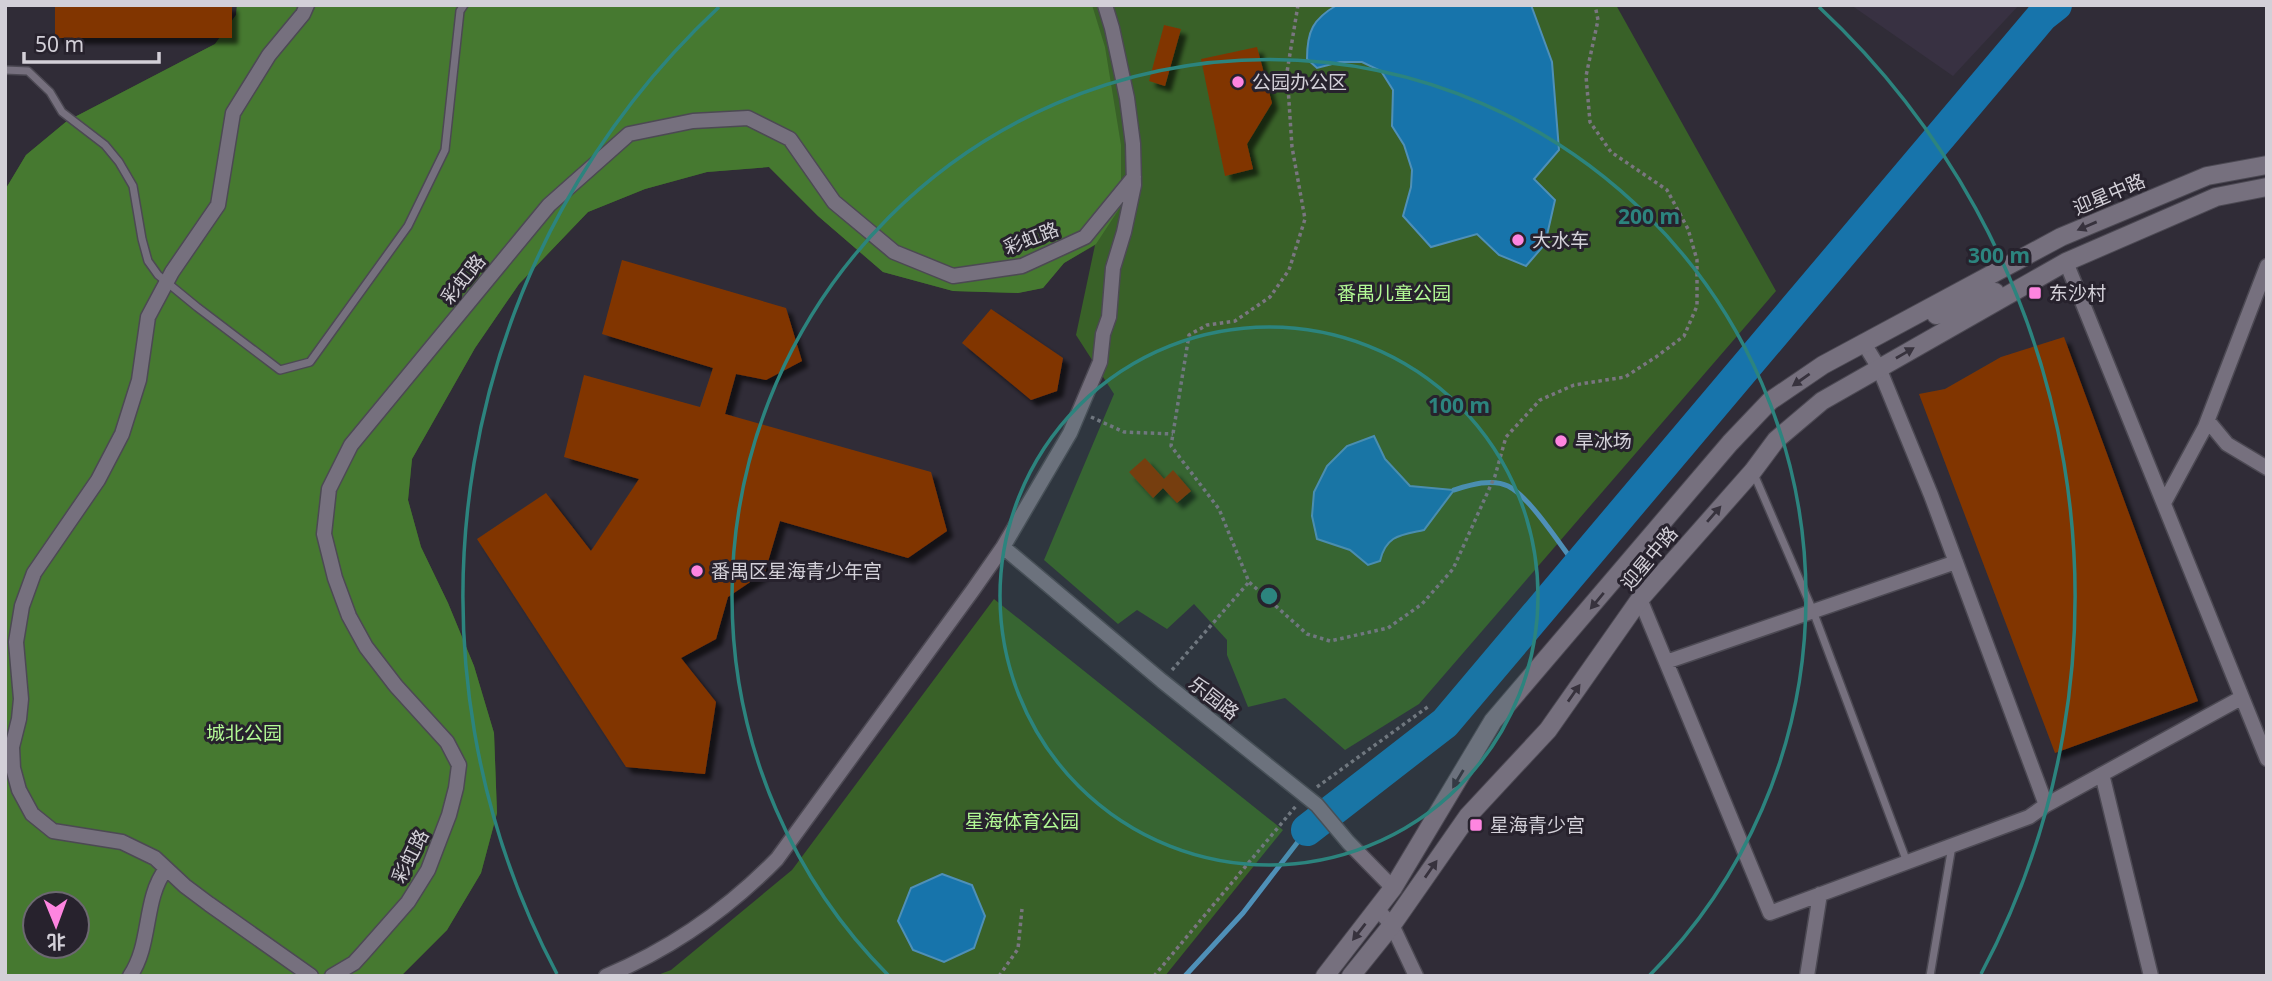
<svg xmlns="http://www.w3.org/2000/svg" width="2272" height="981" viewBox="0 0 2272 981" font-family="'Noto Sans','Noto Sans SC',sans-serif">
<style>
.built{fill:#383142}
.green{fill:#396128;fill-rule:evenodd}
.forest{fill:#467930;fill-rule:evenodd}
.water{fill:#1774ab;stroke:#4f90b8;stroke-width:2}
.lines{fill:none;stroke-linecap:round;stroke-linejoin:round}
.stream{stroke:#4f90b8;stroke-width:5}
.river{stroke:#1774ab;stroke-width:32}
.building{fill:#813600;filter:url(#shadow)}
.lane-casing{stroke:#4c4953;stroke-width:10}
.street-casing{stroke:#4c4953;stroke-width:17}
.secondary-casing{stroke:#4c4953;stroke-width:20}
.path{stroke:#7a7680;stroke-width:3.5;stroke-dasharray:3.5 3.5;stroke-linecap:butt}
.lane{stroke:#76707e;stroke-width:7}
.street{stroke:#76707e;stroke-width:14}
.secondary{stroke:#76707e;stroke-width:18}
.oneway{fill:#37323d}
.ring{fill:none;stroke:#2c847e;stroke-width:3.5}
.poi-dot{fill:#fe85e0;stroke:#27222d;stroke-width:2.5}
.labels{text-anchor:middle;stroke-width:6;stroke-linejoin:round;paint-order:stroke}
.poi-label{font-size:19px;fill:#d3d0d8;stroke:#27222d;text-anchor:start}
.street-label{font-size:19px;fill:#d3d0d8;stroke:#27222d}
.park-label{font-size:19px;fill:#b2f995;stroke:#27222d}
.centre{fill:#2c847e;stroke:#27222d;stroke-width:3.5}
.ring-label{font-size:21px;text-anchor:middle;font-weight:bold;fill:#2c847e;stroke:#27222d;stroke-width:6;stroke-linejoin:round;paint-order:stroke}
</style>
<defs>
<filter id="shadow"><feDropShadow dx="6" dy="6" stdDeviation="2" flood-color="#0009"/></filter>
</defs>
<rect width="100%" height="100%" fill="#302c37"/>
<path class="built" d="M1851 5H2019L1953 76Z"/>
<path class="green" d="M237 5H1616L1776 291 1419 704 1345 750 1285 698 1248 707 1227 655V640L1194 604 1167 629 1137 610 1118 624 1044 560 1114 394 1076 335 1095 245 1064 263 1043 288 1018 293 953 291 883 272 818 216 769 167 707 172 645 189 588 212 519 284 475 348 412 459 408 500 421 547 448 603 474 666 494 733 497 813 481 873 447 930 401 976H5V190L26 155 67 121 215 44 236 15ZM35 904H77V946H35Z
M994 599 1283 830 1165 976H655L671 970 792 870Z"/>
<path class="forest" d="M237 5H1092L1105 47 1121 145V206L1096 244 1064 263 1043 288 1018 293 953 291 883 272 818 216 769 167 707 172 645 189 588 212 519 284 475 348 412 459 408 500 421 547 448 603 474 666 494 733 497 813 481 873 447 930 401 976H5V190L26 155 67 121 215 44 236 15ZM35 904H77V946H35Z"/>
<path class="water" d="M1337 5H1531L1552 62 1559 150 1534 179 1555 200 1545 244 1526 266 1499 255 1477 234 1431 247 1403 216 1411 187 1412 170 1404 145 1392 126 1393 90 1381 71 1362 62H1340L1317 68 1307 59C1307 31 1313 19 1337 5Z
M1374 436 1385 459 1410 486 1454 490 1424 530C1401 535 1386 535 1380 561L1368 565 1350 550 1317 539 1312 516 1314 492 1327 466 1347 446Z
M942 874 972 885 985 916 974 948 944 962 913 950 898 921 911 888Z"/>
<g class="lines">
<path class="stream" d="M1454 490C1470 485 1492 478 1508 486 1530 497 1561 546 1577 567
M1185 976 1243 913 1307 830"/>
<path class="river" d="M1307 830 1445 723 2042 16 2056 5"/>
</g>
<path class="building" d="M55 5H232V38H55Z
M1164 25 1181 29 1165 86 1149 81Z
M1257 47 1272 103 1247 144 1253 169 1225 176 1201 59Z
M622 260 786 308 802 361 766 380 736 374 725 414 931 472 947 531 908 558 780 521 765 572 728 597 716 639 681 658 716 702 705 774 626 767 477 539 546 493 591 551 639 479 564 457 584 375 700 407 713 368 602 334Z
M991 309 1063 358 1057 391 1031 400 962 343Z
M2064 337 2198 701 2055 753 1919 394 1945 389 2001 357Z
M1145 458 1164 479 1173 470 1191 491 1177 503 1163 488 1153 498 1129 472Z"/>
<g class="lines">
<g class="lane-casing">
<path id="lane" d="M5 70 28 71 50 92 62 112 105 145 119 162 133 186 142 239 148 261 158 275 197 307 280 370 310 362 408 226 445 150 460 11 464 5
M1753 472 1813 611 1907 862
M1930 976 1952 846"/>
</g>
<g class="street-casing">
<path id="street" d="M307 5 303 14 269 55 233 113 218 205 172 272 148 317 139 380 122 434 98 480 34 573 22 606 16 642 21 699 19 719 12 747 13 768 19 790 32 814 53 831 122 842 155 858 185 886 209 904 311 976
M2066 262 2267 759
M1863 342 1879 368 1931 495 2046 805
M2208 421 2227 444 2267 468
M2164 503 2205 427 2267 266
M1003 547 1162 681 1317 805 1348 842 1393 888
M1640 599 1770 913 2029 817 2046 805 2241 698
M1666 662 1956 562
M2102 774 2151 976
M1377 909 1392 925 1416 976
M130 976C152 944 143 899 166 869
M332 976 354 963 364 952 408 902 428 870 449 815 456 788 459 765 447 742 396 686 366 647 349 616 335 578 324 534 329 489 351 445 549 205 629 134 693 121 748 118 790 139 834 202 894 252 953 276 1022 266 1085 237 1134 177
M606 976C671 949 728 909 777 859L973 590 1003 547 1070 433 1100 362 1103 334 1109 317 1113 268 1124 232 1134 185 1133 144 1127 98 1112 28 1105 5
M1807 976 1820 894"/>
</g>
<g class="secondary-casing">
<path id="secondary" d="M1936 315 1995 292
M1325 976 1393 888 1493 721 1730 443 1770 401 1823 365 2061 237 2207 176 2267 165
M1351 976 1392 925 1468 816 1548 730 1640 599 1753 471 1776 440 1822 401 2066 262 2216 197 2267 187"/>
</g>
<path class="path" d="M1298 5 1287 72 1292 147 1305 219 1289 270 1270 297 1235 321 1207 325 1189 335 1171 446 1219 509 1249 582 1307 634 1330 641 1388 628 1422 604 1453 569 1495 476 1506 437 1540 400 1574 385 1625 377 1656 357 1684 336 1697 306V260L1688 229 1667 190 1611 152 1590 122 1586 76 1598 20 1595 5
M1091 417 1124 432 1173 434
M1172 670 1249 582
M1317 787 1429 706
M999 976 1018 949 1022 909
M1154 976 1296 806"/>
<use href="#lane" class="lane"/>
<use href="#street" class="street"/>
<use href="#secondary" class="secondary"/>
</g>
<defs><path id="oneway-solid" d="M-6-.8H1V-3.2L6.5 0L1 3.2V.8H-6Z" transform="scale(1.75)"/></defs>
<g class="oneway">
<use href="#oneway-solid" transform="translate(2087 226) rotate(157)"/>
<use href="#oneway-solid" transform="translate(1905 353) rotate(-30)"/>
<use href="#oneway-solid" transform="translate(1801 380) rotate(145)"/>
<use href="#oneway-solid" transform="translate(1714 514) rotate(-49)"/>
<use href="#oneway-solid" transform="translate(1597 601) rotate(130)"/>
<use href="#oneway-solid" transform="translate(1574 693) rotate(-55)"/>
<use href="#oneway-solid" transform="translate(1458 779) rotate(121)"/>
<use href="#oneway-solid" transform="translate(1431 869) rotate(-55)"/>
<use href="#oneway-solid" transform="translate(1359 932) rotate(128)"/>
</g>
<circle cx="1269" cy="596" r="269" fill="#2c847e" fill-opacity=".12"/>
<g class="ring">
<circle cx="1269" cy="596" r="269"/>
<path d="M889 976A537 537 0 1 1 1649 976"/>
<path d="M557 974A806 806 0 0 1 719 7M1819 7A806 806 0 0 1 1981 974"/>
</g>
<g class="poi-dot">
<circle cx="1238" cy="82" r="7"/>
<circle cx="1518" cy="240" r="7"/>
<rect x="2028" y="286" width="14" height="14" rx="3.5"/>
<circle cx="1561" cy="441" r="7"/>
<circle cx="697" cy="571" r="7"/>
<rect x="1469" y="818" width="14" height="14" rx="3.5"/>
</g>
<g class="labels">
<g class="poi-label">
<text x="1252" y="89">公园办公区</text>
<text x="1532" y="247">大水车</text>
<text x="2049" y="300">东沙村</text>
<text x="1575" y="448">旱冰场</text>
<text x="711" y="578">番禺区星海青少年宫</text>
<text x="1490" y="832">星海青少宫</text>
</g>
<g class="street-label">
<text transform="translate(2109 194) rotate(-23)" y="7">迎星中路</text>
<text transform="translate(1031 238) rotate(-21)" y="7">彩虹路</text>
<text transform="translate(463 279) rotate(-51)" y="7">彩虹路</text>
<text transform="translate(1649 558) rotate(-50)" y="7">迎星中路</text>
<text transform="translate(1214 698) rotate(38)" y="7">乐园路</text>
<text transform="translate(410 856) rotate(-63)" y="7">彩虹路</text>
</g>
<g class="park-label">
<text x="1394" y="300">番禺儿童公园</text>
<text x="244" y="740">城北公园</text>
<text x="1022" y="828">星海体育公园</text>
</g>
</g>
<circle cx="1269" cy="596" r="10" class="centre"/>
<g class="ring-label">
<text x="1649" y="224">200 m</text>
<text x="1999" y="263">300 m</text>
<text x="1459" y="413">100 m</text>
</g>
<rect width="2272" height="981" fill="none" stroke="#d3d0d8" stroke-width="14"/>
<g transform="translate(56 925) rotate(179)"><circle r="33" fill="#27222d" stroke="#6c6871" stroke-width="2"/>
<path d="M0-5L12 26L0 18L-12 26Z" fill="#fe85e0"/>
<text y="-10" font-size="19" font-weight="bold" text-anchor="middle" fill="#d3d0d8">北</text>
</g>
<path d="M24 52v10h135v-10" fill="none" stroke="#d3d0d8" stroke-width="3.5"/>
<text x="35" y="52" font-size="21" fill="#d3d0d8" stroke="#27222d" stroke-width="5" paint-order="stroke">50 m</text>
</svg>
